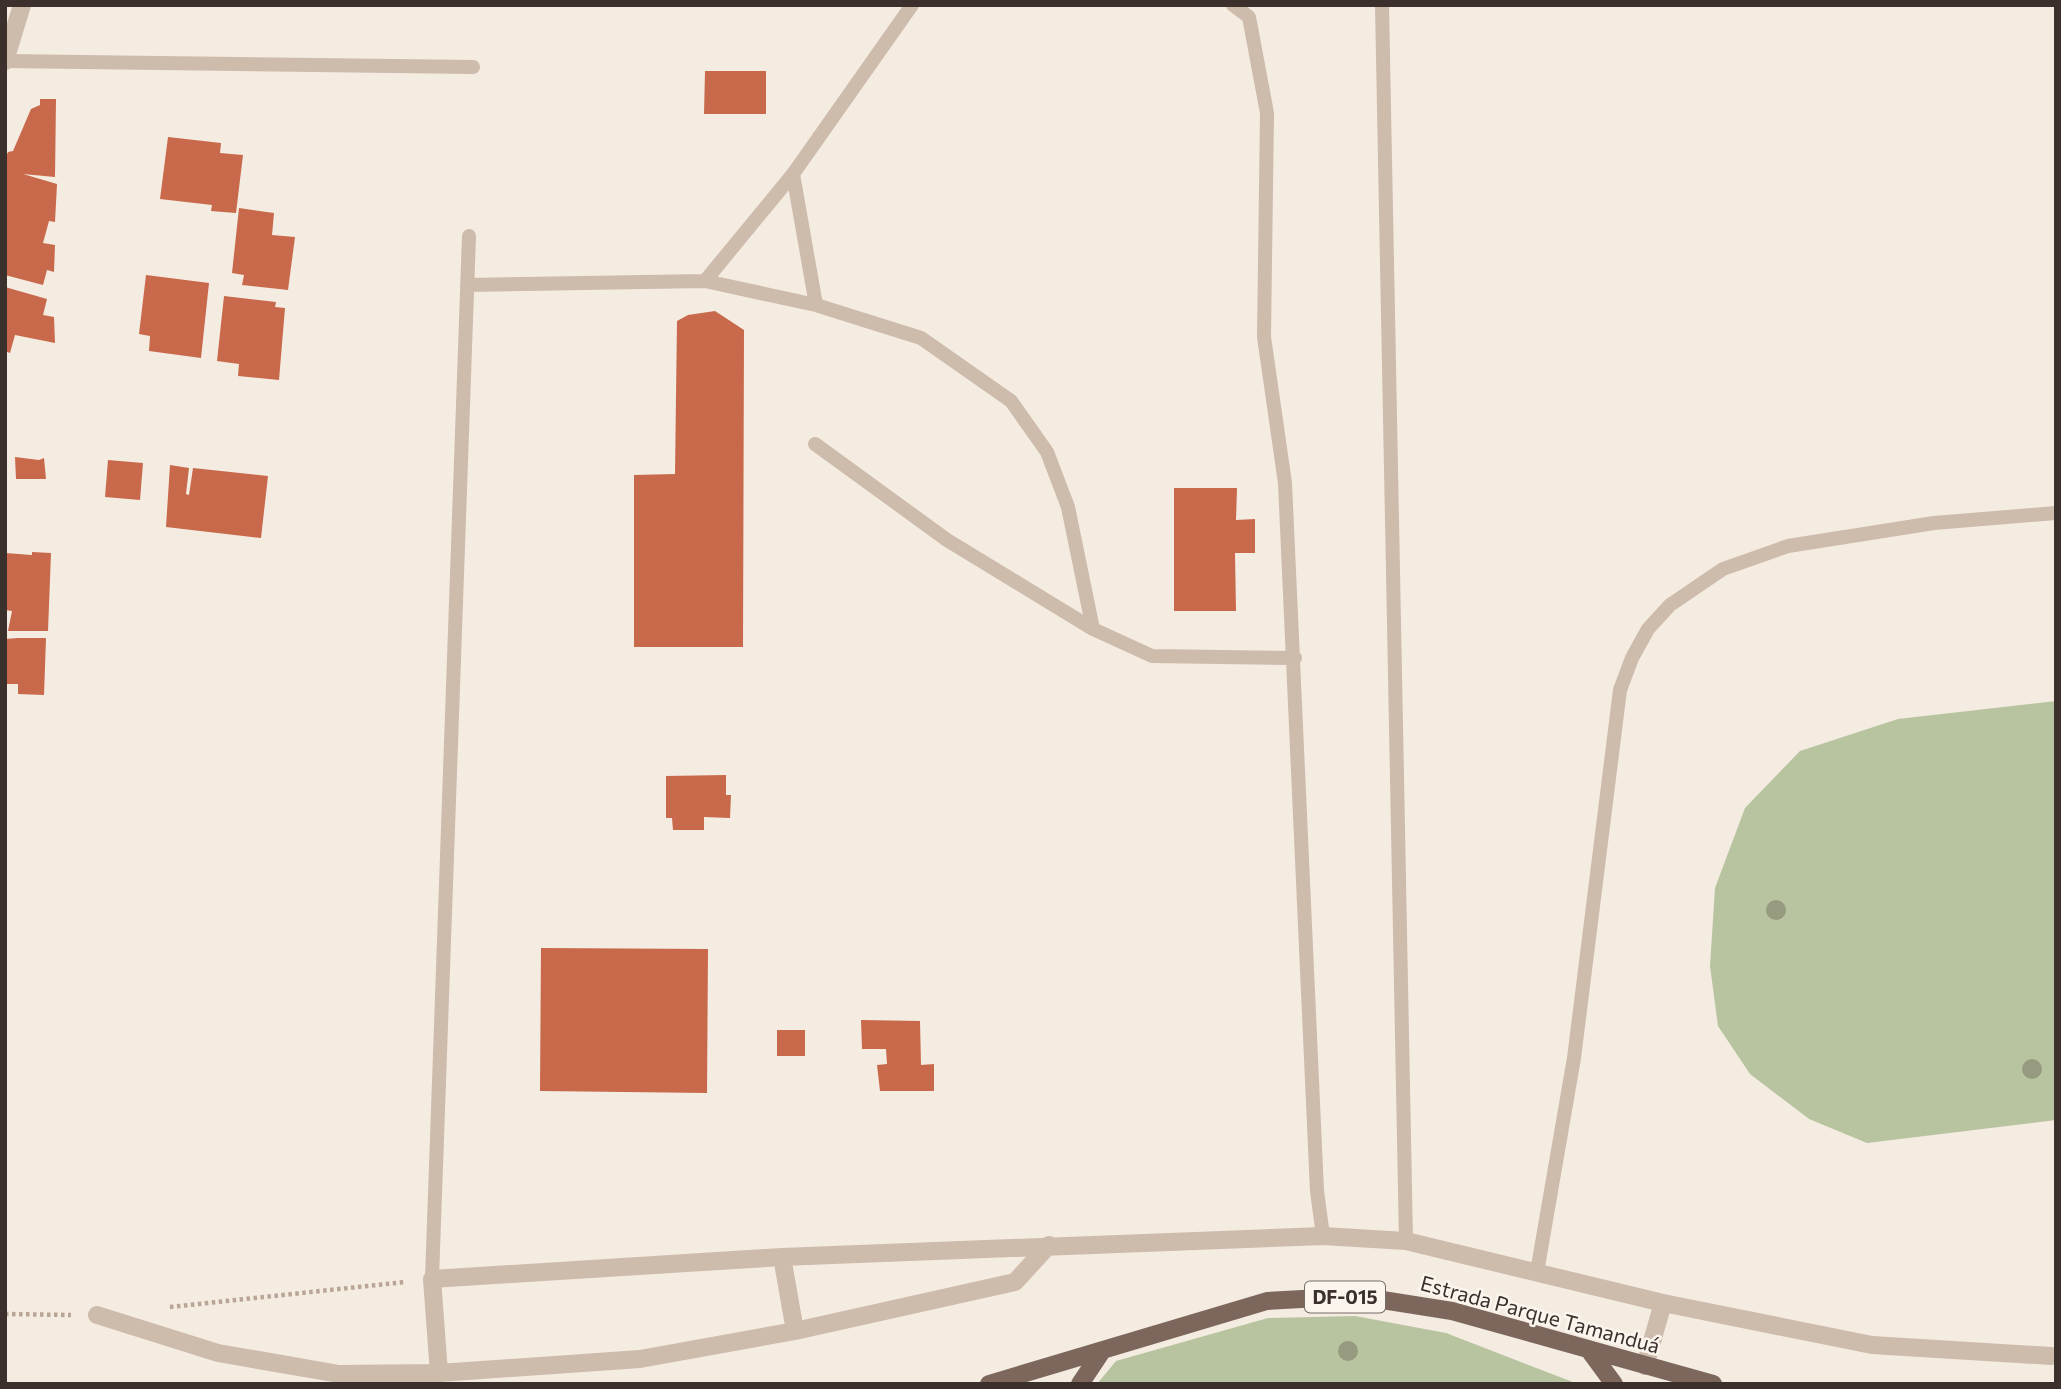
<svg xmlns="http://www.w3.org/2000/svg" width="2061" height="1389" viewBox="0 0 2061 1389" font-family="Commissioner,sans-serif">
<style>
.green{fill:#b8c4a0}
.building{fill:#c8694b}
.lines{fill:none;stroke-linecap:round;stroke-linejoin:round}
.path{stroke:#b9a596;stroke-width:4.5;stroke-dasharray:3.5 3.5;stroke-linecap:butt}
.lane{stroke:#cdbbac;stroke-width:14}
.street{stroke:#cdbbac;stroke-width:18}
.primary{stroke:#7d675c;stroke-width:18}
.tree{fill:#969b7f}
.labels{text-anchor:middle;stroke-width:5;stroke-linejoin:round;paint-order:stroke}
.shield{fill:#fbf5ee;stroke:#756b66;stroke-width:2}
.shield-label{font-size:19px;font-weight:bold;fill:#3b302b}
.street-label{font-size:21px;fill:#3b302b;stroke:#fbf5ee}
</style>
<rect width="100%" height="100%" fill="#f4ebe1"/>
<path class="green" d="M2056 701V1120L1867 1143 1809 1119 1750 1074 1718 1026 1710 966 1715 888 1745 808 1800 751 1898 719Z
M1355 1316 1446 1333 1578 1384H1097L1116 1361 1268 1318Z"/>
<path class="building" d="M705 71H766V114H704Z
M40 99H56L55 177 23 174 57 184 55 222 49 221 43 243 55 245 54 272 47 270 43 285 5 275V159L8 152 13 151 31 109 40 105Z
M168 137 221 143 220 153 243 155 236 213 211 211 212 205 160 199Z
M239 208 274 213 272 235 295 237 288 290 242 285 244 275 232 273Z
M146 275 209 283 201 358 149 351 150 336 139 334Z
M5 287 47 299 43 315 54 317 55 343 15 335 10 353 5 351Z
M224 296 276 302 275 307 285 308 279 380 238 376 239 364 217 361Z
M715 311 744 330 743 647H634V475L675 474 677 321 688 315Z
M15 457 39 460 44 458 46 479H16Z
M108 460 143 463 140 500 105 497Z
M170 465 189 468 186 494 189 495 193 468 268 476 261 538 166 527Z
M1174 488H1237L1236 520 1255 519V553H1235L1236 611H1174Z
M32 552 51 553 48 631H8L12 611 5 610V553L32 555Z
M18 638H46L44 695 18 694V684H5V639Z
M726 775V795H731L730 818 704 817V830H673L672 818H666V776Z
M541 948 708 949 707 1093 540 1091Z
M861 1020 920 1021 921 1065 934 1064V1091H880L877 1065 887 1064 886 1049H862Z
M777 1030H805V1056H777Z"/>
<g class="lines">
<path class="path" d="M170 1307 405 1282
M5 1314 71 1315"/>
<path class="lane" d="M1233 5 1249 17 1267 113 1264 337 1285 483 1317 1191 1323 1236
M1382 5 1406 1241
M5 61 473 67
M793 174 816 305
M705 281 793 174 912 5
M467 285 705 281 816 305 921 338 1011 401 1047 452 1068 507 1093 629
M815 444 947 540 1093 629 1152 656 1295 658
M1537 1272 1574 1058 1620 690 1632 658 1648 629 1670 605 1723 569 1788 546 1934 523 2056 513
M432 1279 469 236"/>
<path class="street" d="M5 61 22 5
M782 1257 795 1331
M97 1315 218 1353 339 1374 439 1373 640 1359 795 1331 1015 1282 1049 1245
M1645 1366 1663 1303
M439 1373 432 1279 782 1257 1323 1236 1406 1241 1663 1303 1872 1345 2051 1356"/>
<path class="primary" d="M1589 1350 1614 1384
M989 1384 1267 1301 1357 1296 1452 1311 1713 1384
M1080 1384 1102 1351"/>
</g>
<g class="tree">
<circle cx="1776" cy="910" r="10"/>
<circle cx="2032" cy="1069" r="10"/>
<circle cx="1348" cy="1351" r="10"/>
</g>
<g class="labels">
<rect class="shield" x="1305" y="1281.5" width="80" height="31" rx="5"/>
<g class="shield-label">
<text x="1345" y="1304">DF-015</text>
</g>
<g class="street-label">
<text transform="translate(1540 1315) rotate(15)" y="7">Estrada Parque Tamanduá</text>
</g>
</g>
<rect width="2061" height="1389" fill="none" stroke="#3b302b" stroke-width="14"/>
</svg>
